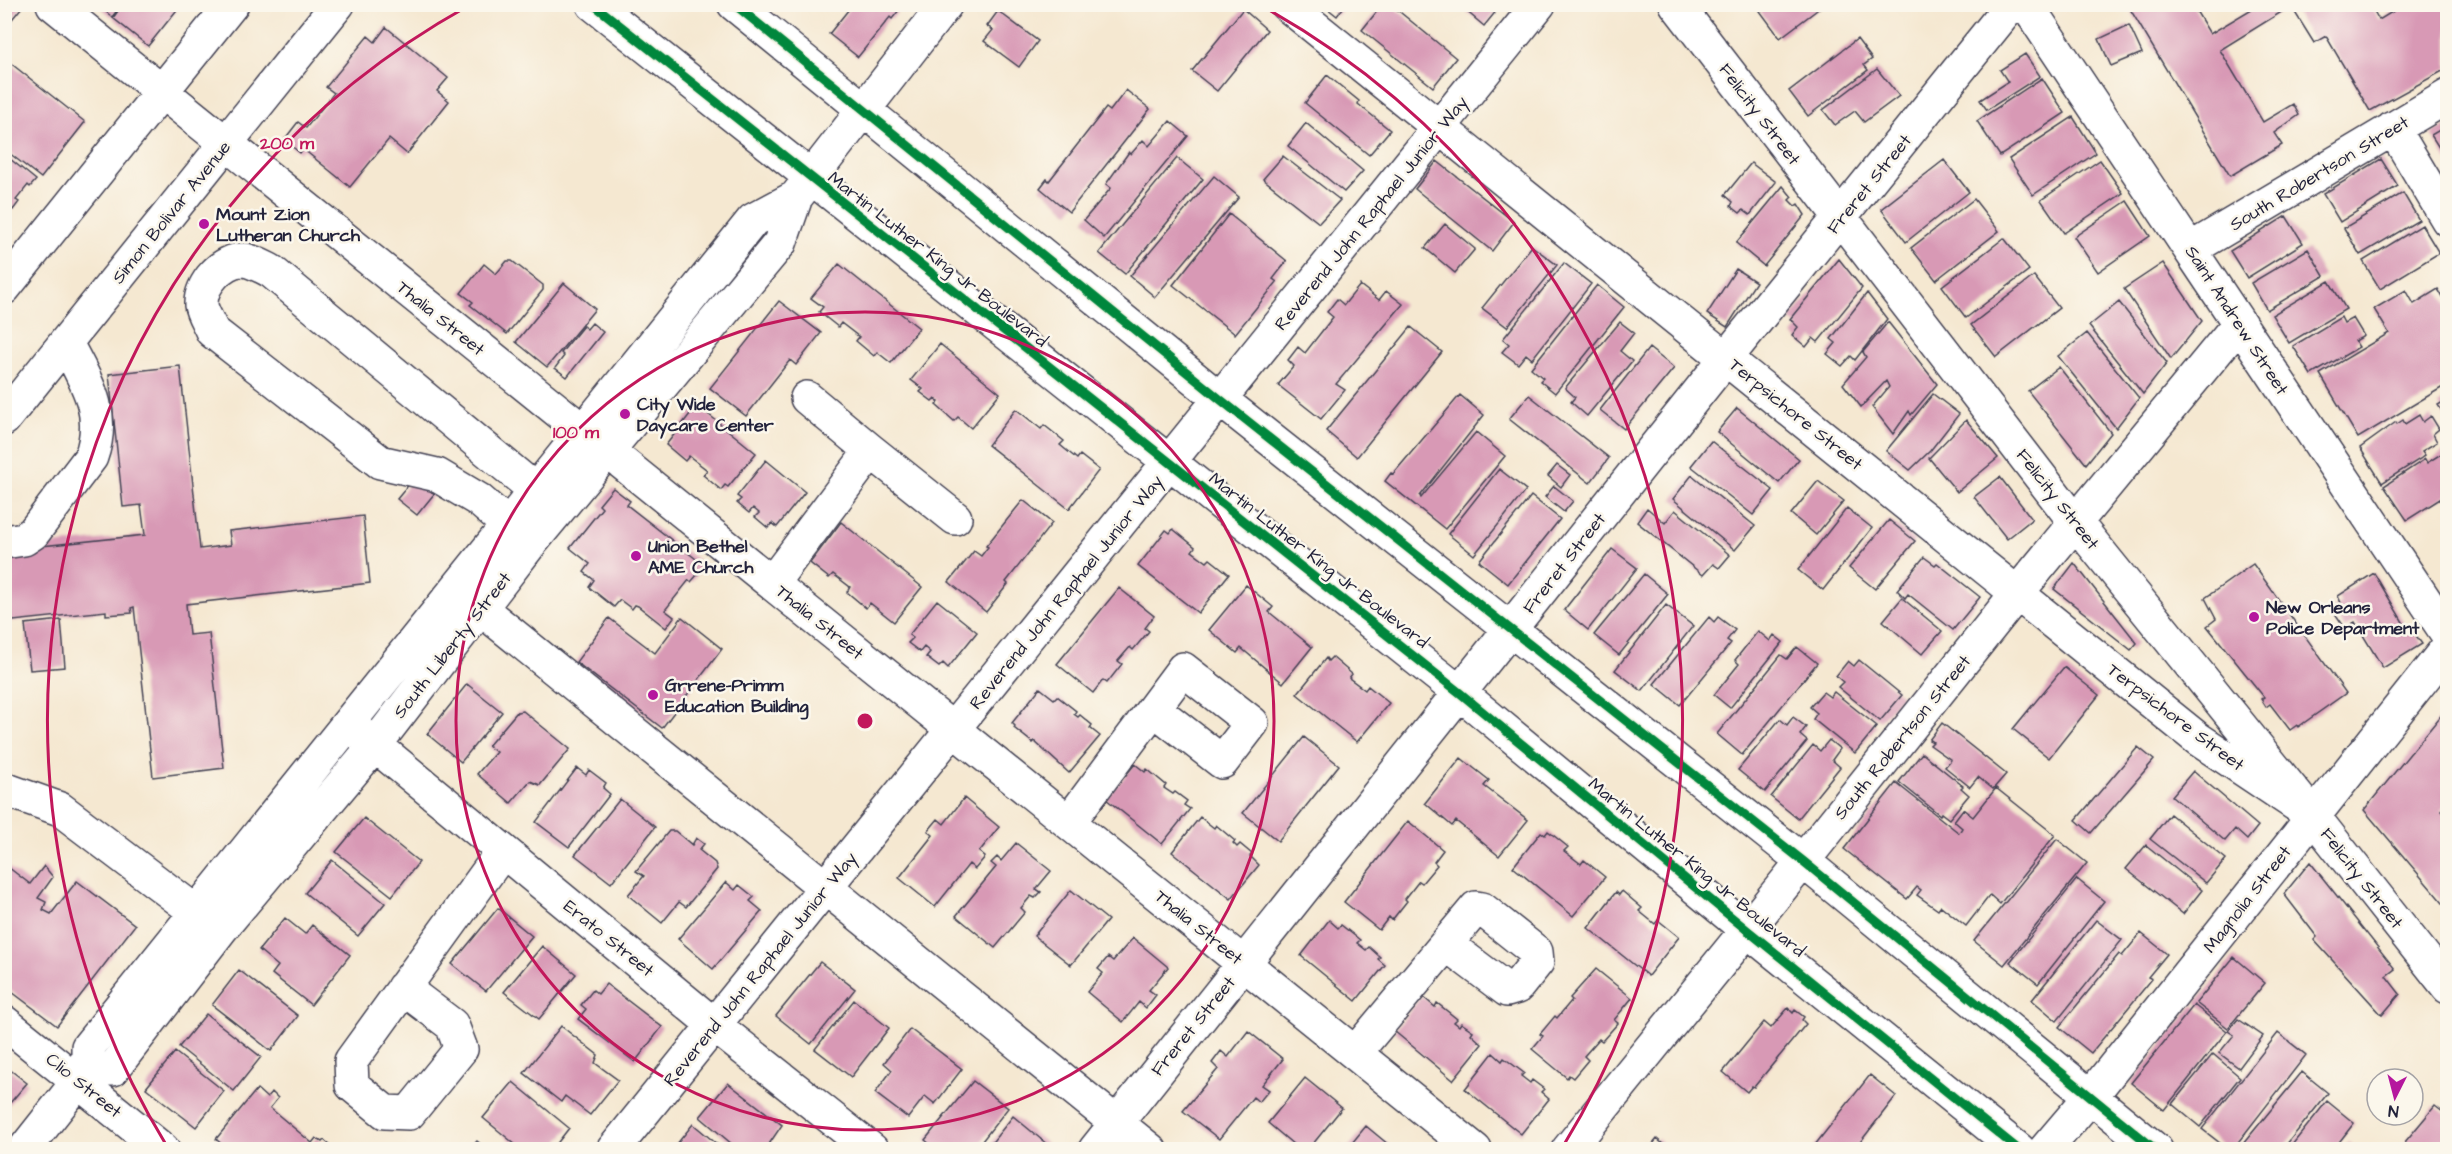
<svg xmlns="http://www.w3.org/2000/svg" width="2452" height="1154" viewBox="0 0 2452 1154" font-family="'Architects Daughter',sans-serif">
<style>
.building{fill:#d899b5}
.lines{fill:none;stroke-linecap:round;stroke-linejoin:round}
.minor-casing{stroke:#424052;stroke-width:36}
.minor{stroke:#fff;stroke-width:33}
.cycleway-casing{stroke:#fbf7ec;stroke-width:13}
.cycleway{stroke:#00873e;stroke-width:9}
.ring{fill:none;stroke:#c2185b;stroke-width:3}
.poi-dot{fill:#b5179e;stroke:#fbf7ec;stroke-width:2}
.labels{text-anchor:middle;stroke-width:5;stroke-linejoin:round;paint-order:stroke}
.street-label{font-size:18px;fill:#22223b;stroke:#fbf7ec}
.poi-label{font-size:18px;font-weight:bold;fill:#22223b;stroke:#fbf7ec;text-anchor:start}
.centre{fill:#c2185b;stroke:#fbf7ec;stroke-width:3}
.ring-label{font-size:18px;text-anchor:middle;font-weight:bold;fill:#c2185b;stroke:#fbf7ec;stroke-width:5;stroke-linejoin:round;paint-order:stroke}
</style>
<rect width="100%" height="100%" fill="#fbf7ec"/>
<filter id="ink" filterUnits="userSpaceOnUse"><feTurbulence type="fractalNoise" baseFrequency=".0167" numOctaves="2"/><feDisplacementMap in="SourceGraphic" scale="12" xChannelSelector="R" yChannelSelector="G"/><feConvolveMatrix kernelMatrix="1 2 1 2 8 2 1 2 1" color-interpolation-filters="sRGB"/></filter>
<filter id="wash" filterUnits="userSpaceOnUse"><feTurbulence type="fractalNoise" baseFrequency=".008" numOctaves="4" result="noise"/><feDisplacementMap in="SourceGraphic" scale="24" xChannelSelector="R" yChannelSelector="G"/><feGaussianBlur stdDeviation="1.35" result="paint"/><feColorMatrix in="noise" values="0 0 0 0 0 0 0 0 0 0 0 0 0 0 0 0 0 1.4 0 .05"/><feComposite in="paint" operator="in"/></filter>
<g filter="url(#wash)">
<rect width="100%" height="100%" fill="#f5e8d1"/>
<g id="blocks">
<path class="building" d="M4 4H19L22 7 4 29Z
M97 4H122L112 17Z
M123 4H178L180 6 148 46 113 18Z
M853 4H904L892 19 890 17 858 57 829 34Z
M1322 4H1346L1337 16Z
M1383 4H1390L1456 58 1433 87 1362 30Z
M1458 4H1502L1484 26Z
M1769 4H1825L1780 38 1760 11Z
M2127 4H2192L2210 34 2260 4H2370L2379 20 2405 4H2448V68L2370 111 2326 36 2314 43 2291 6 2220 50 2263 122 2293 104 2299 115 2274 133 2282 145 2230 176Z
M1243 9 1267 30 1217 91 1192 71Z
M998 11 1038 41 1019 67 984 41 993 30 987 26Z
M2129 25 2142 53 2111 66 2099 39Z
M386 27 448 78 437 91 449 101 407 154 389 139 350 187 303 149 300 153 284 140 298 122 306 128 334 93 326 87 368 36 375 42Z
M1857 39 1872 59 1864 65 1868 70 1808 116 1789 91Z
M2025 54 2040 76 1987 110 1980 100 2008 82 2000 70Z
M4 58 85 122 41 178 4 149Z
M1877 69 1899 96 1864 122 1855 111 1835 125 1823 110Z
M1327 75 1359 101 1358 104 1390 130 1369 155 1305 103Z
M2042 78 2065 113 2000 156 1977 121Z
M1126 90 1150 109 1069 212 1040 188 1047 179 1049 181 1106 108 1110 111Z
M2073 117 2096 153 2033 195 2009 159Z
M1170 121 1188 136 1104 238 1084 220 1111 188 1106 184 1129 152 1131 154 1143 140 1149 146Z
M1306 123 1363 171 1344 192 1288 146Z
M2448 125V162L2431 135Z
M4 154 36 180 30 187 28 185 16 200 19 202 13 210 4 203Z
M1283 156 1340 200 1319 223 1263 179Z
M1177 158 1203 179 1125 274 1099 253Z
M2381 159 2398 186 2340 222 2323 194Z
M1944 160 1969 192 1906 242 1881 209Z
M2100 160 2123 193 2064 233 2041 200Z
M1437 161 1514 222 1492 251 1415 189Z
M1751 163 1776 182 1750 215 1743 210 1740 213 1731 206 1733 202 1725 195Z
M1214 176 1239 197 1155 297 1130 276Z
M1783 186 1792 197 1789 200 1795 206 1798 204 1805 215 1764 266 1736 243Z
M2403 193 2419 220 2360 255 2344 228Z
M1974 199 1999 231 1936 280 1911 248Z
M2127 201 2150 236 2098 272 2074 237Z
M1229 214 1287 261 1273 279 1277 282 1235 334 1173 285Z
M2286 216 2303 243 2247 278 2230 251Z
M1445 224 1475 249 1455 273 1425 248Z
M2422 225 2439 253 2380 289 2363 261Z
M2004 238 2029 270 1966 318 1942 286Z
M1532 246 1557 265 1507 327 1482 308Z
M2308 249 2324 276 2267 310 2251 283Z
M1839 259 1862 288 1818 342 1813 338 1806 347 1792 335 1798 327 1790 319Z
M507 261H512L543 285V290L507 334 470 305 473 302 461 293 484 264 496 274Z
M1564 263 1591 284 1532 359 1526 354 1518 364 1502 352 1509 344 1503 339Z
M2163 263 2202 321 2171 359 2124 289Z
M839 264 919 328 891 363 877 352 874 356 856 341 859 337 841 323 838 327 819 312 823 307 811 298Z
M1736 269 1756 282 1727 327 1707 314Z
M2034 276 2059 308 1996 357 1971 325Z
M2329 281 2346 309 2289 343 2272 315Z
M564 283 595 309 547 367 516 342Z
M1360 285 1379 300 1386 291 1403 304 1336 384 1345 390 1321 419 1278 385 1294 366 1288 360 1298 347 1305 353 1333 317 1327 312 1337 299 1344 305Z
M1597 285 1624 307 1555 393 1540 381 1543 378 1531 368Z
M2438 289 2448 306V384L2358 438 2320 374 2389 333 2374 309 2406 290 2414 304Z
M1867 293 1887 319 1855 360 1851 356 1842 366 1827 354 1836 343 1831 339Z
M779 301 821 333 796 365 790 360 746 416 710 388Z
M2119 302 2167 363 2143 394 2089 326Z
M2341 317 2344 323 2353 318 2364 336 2355 341 2359 347 2311 375 2293 346Z
M1620 322 1634 333 1620 351 1632 361 1587 416 1571 402 1575 397 1565 388Z
M1888 322 1937 384 1911 415 1909 411 1893 434 1872 407 1889 387 1886 381 1861 407 1843 384 1866 357 1863 352Z
M592 323 603 332 567 377 555 368 564 356 561 353 583 326 587 329Z
M1411 327 1442 352 1357 457 1326 431Z
M2087 333 2139 398 2116 428 2058 356Z
M940 344 1000 393 971 428 958 417 954 421 936 405 939 402 935 398 932 401 920 392 923 389 911 380Z
M1649 348 1674 368 1624 429 1600 410Z
M180 366 200 549 231 545 229 531 363 516 370 583 186 604 189 635 209 633 224 768 153 777 134 607 131 608 132 613 106 615V611L4 622V550L145 535 141 505 123 507 109 374Z
M2059 367 2111 433 2086 464 2028 391Z
M1933 394 1959 414 1930 451 1910 470 1886 451Z
M1460 395 1484 415 1420 496 1421 498 1476 432 1505 456 1445 529 1385 481 1391 473 1393 474Z
M1529 395 1609 458 1590 483 1509 419Z
M2448 399V420L2438 405Z
M697 405 756 453 728 487 725 485 721 490 703 475 707 470 689 456 685 461 666 445Z
M1737 408 1799 459 1779 483 1717 432Z
M1016 409 1041 429 1044 425 1064 441 1060 445 1077 459 1080 455 1099 470 1069 509 988 445Z
M2419 415 2423 422 2431 416 2439 429 2433 434 2437 442 2422 451 2425 455 2420 459 2382 483 2360 448 2396 422 2397 424 2403 420 2405 424Z
M1966 420 1998 458 1957 492 1929 458Z
M1711 441 1773 490 1753 515 1691 466Z
M2444 452 2448 457V494L2407 520 2384 486 2425 459 2427 463Z
M766 460 805 492 777 527 772 523 768 528 755 517 759 513 753 508 749 513 737 503 741 499 737 496Z
M1557 465 1570 475 1561 487 1548 476Z
M1499 469 1526 490 1474 555 1448 534Z
M1692 475 1755 526 1735 550 1673 499Z
M415 477 434 494 417 515 397 499Z
M2000 477 2032 519 2007 539 1974 497Z
M1818 481 1844 501 1816 535 1791 514Z
M1554 486 1573 501 1564 512 1545 497Z
M613 488 630 501 627 505 705 566 691 582 689 580 665 610 674 617 666 628 638 606 635 605 632 609 620 600 614 607 589 587 594 580 584 572 590 564 570 548 602 508 599 505Z
M1531 496 1560 519 1508 584 1479 561Z
M1023 500 1052 523 1006 582 1008 584 986 612 949 582 974 551 981 556 988 547 986 546Z
M1647 508 1665 523 1675 510 1730 555 1719 568 1713 564 1703 575 1637 522Z
M1847 508 1872 528 1823 590 1798 570Z
M1889 520 1915 541 1875 589 1849 568Z
M841 522 922 587 894 622 870 603 866 608 847 592 850 587 833 574 829 578 810 563Z
M1173 529 1195 547 1192 551 1207 562 1210 559 1229 574 1198 613 1138 566 1166 530 1170 533Z
M1612 549 1637 568 1588 630 1564 610Z
M1924 557 1935 565 1937 563 1980 597 1953 630 1908 594 1905 598 1897 590Z
M2074 563 2137 643 2131 650 2054 589Z
M2253 564 2346 693 2298 727 2297 725 2290 730 2270 704 2266 707 2261 699 2264 697 2207 626 2216 619 2205 598Z
M2374 573 2407 629 2410 627 2422 644 2383 668 2355 622 2345 628 2332 609 2341 603 2338 596Z
M1644 574 1668 594 1619 655 1594 635Z
M1246 585 1273 607 1269 612 1312 647 1283 683 1241 648 1237 653 1209 630Z
M1119 588 1154 616 1145 628 1149 631 1133 650 1130 647 1118 661 1122 664 1107 683 1103 680 1093 693 1057 664Z
M1902 598 1942 631 1922 654 1883 621Z
M937 600 977 632 948 668 943 663 939 667 926 657 930 652 924 647 920 652 908 643 913 638 909 635Z
M1666 605 1693 626 1642 691 1615 670Z
M682 617 722 649 662 728 576 662 609 618 655 653Z
M1709 617 1714 622 1718 617 1735 630 1727 640 1731 643 1680 705 1654 684Z
M61 620 65 667 30 670 25 624Z
M1758 631 1770 641 1774 635 1783 642 1730 708 1714 695 1739 664 1735 660Z
M1797 647 1817 663 1742 755 1717 734 1781 655 1787 659Z
M1332 657 1352 674 1349 678 1365 690 1368 686 1389 703 1357 742 1297 694 1326 658 1328 661Z
M1859 660 1902 695 1880 721 1838 687 1843 682 1836 676 1848 661 1854 666Z
M2064 667 2099 695 2049 758 2013 729Z
M467 684 502 712 461 762 427 734Z
M1040 688 1054 699 1057 696 1076 711 1074 714 1078 717 1080 715 1092 725 1090 728 1100 736 1069 773 1034 741 1033 743 1014 728 1015 726 1012 723Z
M1823 692 1830 697 1834 692 1877 726 1855 753 1813 719 1817 713 1810 707Z
M2448 707V803L2441 810 2448 817V909L2364 810Z
M523 711 570 749 540 785 530 781 511 803 477 774 496 752 488 746 517 712Z
M1793 717 1806 727 1800 735 1807 741 1765 792 1738 770 1780 719 1787 725Z
M1942 723 2006 774 1993 789 1978 777 1970 787 1945 767 1951 760 1930 745 1933 742 1929 740Z
M1304 737 1339 765 1278 841 1243 813Z
M1829 740 1840 749 1832 760 1840 767 1798 819 1771 797 1813 745 1820 751Z
M2138 747 2154 760 2091 833 2076 820Z
M1922 753 1963 786 1961 788 1969 795 1949 819 1941 813 1940 815 1899 782Z
M1461 758 1489 780 1484 786 1528 820 1499 856 1456 821 1452 826 1425 803Z
M1135 764 1145 772 1147 769 1166 785 1164 788 1173 794 1175 792 1187 801 1184 805 1190 809 1162 844 1106 799Z
M577 768 586 775 589 770 606 783 603 788 610 794 569 847 536 822Z
M2193 771 2258 826 2247 840 2235 829 2225 841 2172 796Z
M1896 783 1959 833 1962 828 1954 821 1963 809 1973 817 1996 788 2055 835 2000 904 1990 895 1966 926 1941 906 1938 910 1917 895 1921 890 1917 887 1907 899 1844 849Z
M964 798 999 827 979 852 985 857 975 869 969 864 935 907 899 878 933 835 928 831 938 819 944 824Z
M620 799 655 827 611 883 575 855Z
M2170 814 2226 859 2206 883 2150 839Z
M1200 817 1214 828 1216 825 1235 841 1233 843 1237 847 1240 844 1252 854 1250 856 1259 865 1231 899 1172 852Z
M364 818 419 862 392 896 336 852Z
M1408 821 1443 850 1434 862 1437 865 1422 883 1419 881 1405 899 1407 901 1392 920 1389 917 1379 930 1344 902Z
M669 831H675L692 845 696 838 704 844 699 850 715 863 717 869 686 907 679 902 662 923 628 895 644 876 636 871Z
M1548 831 1568 847 1564 851 1581 864 1584 860 1605 877 1573 916 1513 867 1541 832 1545 835Z
M2057 839 2087 863 2004 965 1974 941Z
M1016 843 1051 871 1036 889 1041 892 1035 898 1031 896 1021 908 1025 912 995 948 956 916 996 867 991 863 997 857 1001 861Z
M2146 845 2202 890 2183 914 2126 869Z
M332 860 385 903 358 936 305 893Z
M2310 862 2395 969 2386 976 2400 994 2382 1015 2314 940 2317 937 2284 894Z
M4 864 30 884 44 866 53 877 38 898 46 902 43 910 51 914 77 881 135 925 57 1026 4 986Z
M2077 879 2104 901 2038 984 2010 962Z
M726 882 735 890 739 885 754 897 750 901 762 911 713 969 678 939Z
M1071 890 1108 920 1071 965 1034 936Z
M1622 891 1642 908 1639 911 1655 924 1658 920 1679 937 1648 976 1588 928 1616 892 1619 895Z
M498 908 532 936 486 991 452 964Z
M285 918 305 934 312 925 350 955 311 1005 272 974 278 966 259 950Z
M1329 920 1338 928 1341 925 1360 940 1357 943 1366 950 1369 947 1380 957 1378 959 1385 965 1356 1001 1301 956Z
M2096 920 2122 940 2057 1021 2032 1000Z
M2141 933 2167 954 2148 977 2152 979 2091 1053 2059 1027 2119 954 2122 956Z
M1133 938 1168 967 1149 990 1156 995 1146 1008 1139 1002 1123 1022 1087 992 1103 973 1098 969 1108 957 1113 961Z
M542 946 576 974 539 1019 504 992Z
M2234 957 2265 983 2228 1028 2196 1003Z
M820 962 855 989 811 1044 776 1016Z
M1596 969 1632 998 1614 1020 1618 1023 1602 1041 1599 1039 1584 1056 1588 1060 1573 1078 1569 1075 1567 1078 1532 1049 1543 1036 1540 1034 1555 1016 1557 1018 1572 1000 1570 998Z
M239 970 298 1016 271 1051 212 1005Z
M606 984 662 1027 635 1062 578 1019 586 1009 581 1005 593 990 598 994Z
M1422 996 1435 1007 1437 1003 1457 1019 1454 1022 1459 1026 1461 1023 1473 1031 1471 1034 1482 1044 1453 1080 1394 1031Z
M854 1000 889 1028 851 1077 815 1049Z
M2194 1005 2227 1031 2164 1110 2131 1083Z
M1788 1008 1793 1013 1795 1010 1804 1017 1802 1020 1806 1024 1754 1087 1752 1086 1747 1092 1723 1072 1764 1022 1771 1028Z
M206 1014 261 1057 234 1091 179 1047Z
M2238 1019 2263 1036 2239 1068 2219 1053 2234 1035 2228 1031Z
M561 1026 598 1055 595 1063 618 1080 590 1115 565 1096 561 1102 524 1073Z
M910 1029 962 1069 935 1104 925 1096 908 1118 875 1093 892 1070 884 1063Z
M1248 1031 1283 1059 1262 1085 1269 1090 1259 1102 1253 1097 1219 1139 1183 1111 1218 1069 1212 1063 1221 1051 1228 1057Z
M2278 1033 2306 1055 2232 1150H2229L2202 1129Z
M175 1052 224 1091 196 1127 146 1088Z
M1493 1053 1502 1061 1504 1058 1524 1073 1521 1076 1530 1083 1532 1080 1544 1089 1541 1092 1549 1099 1521 1134 1465 1089Z
M2213 1054 2240 1077 2200 1127 2172 1104Z
M4 1065 27 1083 4 1110Z
M2302 1072 2328 1093 2282 1150H2238Z
M1870 1075 1896 1096 1854 1150H1811Z
M1305 1078 1342 1108 1308 1150H1300L1268 1123Z
M973 1081 1008 1108 975 1150H937L925 1140Z
M513 1082 569 1128 552 1150H522L483 1118Z
M728 1083 782 1125 765 1150H739L700 1117Z
M257 1089 267 1098 272 1092 278 1098 270 1108 312 1143 316 1138 322 1142 324 1140 336 1150H228L216 1139Z
M2327 1101 2354 1123 2333 1150H2288Z
M2435 1106 2448 1116V1150H2414L2405 1142Z
M1013 1116 1048 1145 1044 1150H986Z
M693 1124 724 1150H672Z
M1366 1126 1395 1150H1337L1341 1145 1347 1149Z
M1657 1139 1670 1150H1648Z
M477 1141 488 1150H469Z
M2349 1142 2359 1150H2343Z"/>
</g>
</g>
<g filter="url(#ink)">
<use href="#blocks" fill-opacity="0" stroke="#424052" stroke-width="1.5"/>
<g class="lines">
<g class="minor-casing">
<path id="minor" d="M53 4 1475 1150
M593 4 1460 693 1747 930 2019 1150
M734 4 1221 400 1803 861 2156 1150
M1286 4 2198 739 2313 816
M1676 4 2076 523 2313 816 2448 987
M2026 4C2167 214 2306 426 2448 635
M2393 128 2448 220
M2191 249 2448 96
M4 288 232 4
M4 419 338 4
M871 451 955 518
M523 538 479 500 437 475 380 462 212 331C209 323 202 313 201 305 200 284 223 259 244 260 253 261 263 267 271 271L552 504
M4 542 24 539 33 533 91 457C107 412 86 382 66 343
M772 583 871 451 807 398
M481 609 1150 1150
M359 732 714 1025 872 1150
M4 789 60 809 196 912
M1069 822 1183 669 1252 723 1222 762 1154 709
M403 988 452 1025 461 1049 409 1113 385 1112 352 1085 351 1061 503 851
M4 1022 163 1150
M1355 1053 1476 908 1482 909 1536 952 1537 962 1517 987 1507 990 1446 944
M88 1069H113L221 929 375 745 530 544 780 243 796 197 946 4
M24 1150 88 1069V1047L753 220 796 197
M613 1150 1539 4
M1095 1150 1726 358 2012 4
M1568 1150 1803 861 2018 592 2238 325
M2045 1150 2091 1096 2448 647"/>
</g>
<use href="#minor" class="minor"/>
<g class="cycleway-casing">
<path id="cycleway" d="M593 4 1460 693 1747 930 2019 1150
M734 4 1221 400 1803 861 2156 1150"/>
</g>
<use href="#cycleway" class="cycleway"/>
</g>
</g>
<g class="ring">
<circle cx="865" cy="721" r="409"/>
<path d="M168 1148A818 818 0 0 1 468 6M1262 6A818 818 0 0 1 1562 1148"/>
</g>
<g class="poi-dot">
<circle cx="204" cy="224" r="6"/>
<circle cx="625" cy="414" r="6"/>
<circle cx="636" cy="556" r="6"/>
<circle cx="2254" cy="617" r="6"/>
<circle cx="653" cy="695" r="6"/>
</g>
<g class="labels">
<g class="street-label">
<text transform="translate(1760 114) rotate(53)" y="6">Felicity Street</text>
<text transform="translate(2319 173) rotate(-31)" y="6">South Robertson Street</text>
<text transform="translate(1869 184) rotate(-51)" y="6">Freret Street</text>
<text transform="translate(171 212) rotate(-51)" y="6">Simon Bolivar Avenue</text>
<text transform="translate(1371 213) rotate(-51)" y="6">Reverend John Raphael Junior Way</text>
<text transform="translate(938 259) rotate(38)" y="6">Martin Luther King Jr Boulevard</text>
<text transform="translate(441 318) rotate(39)" y="6">Thalia Street</text>
<text transform="translate(2237 320) rotate(57)" y="6">Saint Andrew Street</text>
<text transform="translate(1796 414) rotate(39)" y="6">Terpsichore Street</text>
<text transform="translate(2058 499) rotate(52)" y="6">Felicity Street</text>
<text transform="translate(1319 560) rotate(38)" y="6">Martin Luther King Jr Boulevard</text>
<text transform="translate(1564 563) rotate(-52)" y="6">Freret Street</text>
<text transform="translate(1066 592) rotate(-51)" y="6">Reverend John Raphael Junior Way</text>
<text transform="translate(820 622) rotate(39)" y="6">Thalia Street</text>
<text transform="translate(452 645) rotate(-52)" y="6">South Liberty Street</text>
<text transform="translate(2176 717) rotate(37)" y="6">Terpsichore Street</text>
<text transform="translate(1902 737) rotate(-51)" y="6">South Robertson Street</text>
<text transform="translate(1697 867) rotate(39)" y="6">Martin Luther King Jr Boulevard</text>
<text transform="translate(2362 878) rotate(52)" y="6">Felicity Street</text>
<text transform="translate(2247 899) rotate(-52)" y="6">Magnolia Street</text>
<text transform="translate(1199 927) rotate(39)" y="6">Thalia Street</text>
<text transform="translate(609 938) rotate(39)" y="6">Erato Street</text>
<text transform="translate(760 969) rotate(-51)" y="6">Reverend John Raphael Junior Way</text>
<text transform="translate(1193 1026) rotate(-51)" y="6">Freret Street</text>
<text transform="translate(84 1085) rotate(39)" y="6">Clio Street</text>
</g>
<g class="poi-label">
<text x="216" y="220">Mount Zion<tspan x="216" dy="21">Lutheran Church</tspan></text>
<text x="637" y="410">City Wide<tspan x="637" dy="21">Daycare Center</tspan></text>
<text x="648" y="552">Union Bethel<tspan x="648" dy="21">AME Church</tspan></text>
<text x="2266" y="613">New Orleans<tspan x="2266" dy="21">Police Department</tspan></text>
<text x="665" y="691">Grrene-Primm<tspan x="665" dy="21">Education Building</tspan></text>
</g>
</g>
<circle cx="865" cy="721" r="9" class="centre"/>
<g class="ring-label">
<text x="287" y="149">200 m</text>
<text x="576" y="438">100 m</text>
</g>
<rect width="2452" height="1154" fill="none" stroke="#fbf7ec" stroke-width="24"/>
<g transform="translate(2395 1097) rotate(186)"><circle r="28" fill="#fbf7ec" stroke="#a4a2a5" stroke-width="1.5"/>
<path d="M0-4.5L10 22L0 15L-10 22Z" fill="#b5179e"/>
<text y="-9" font-size="16" font-weight="bold" text-anchor="middle" fill="#22223b">N</text>
</g>
</svg>
